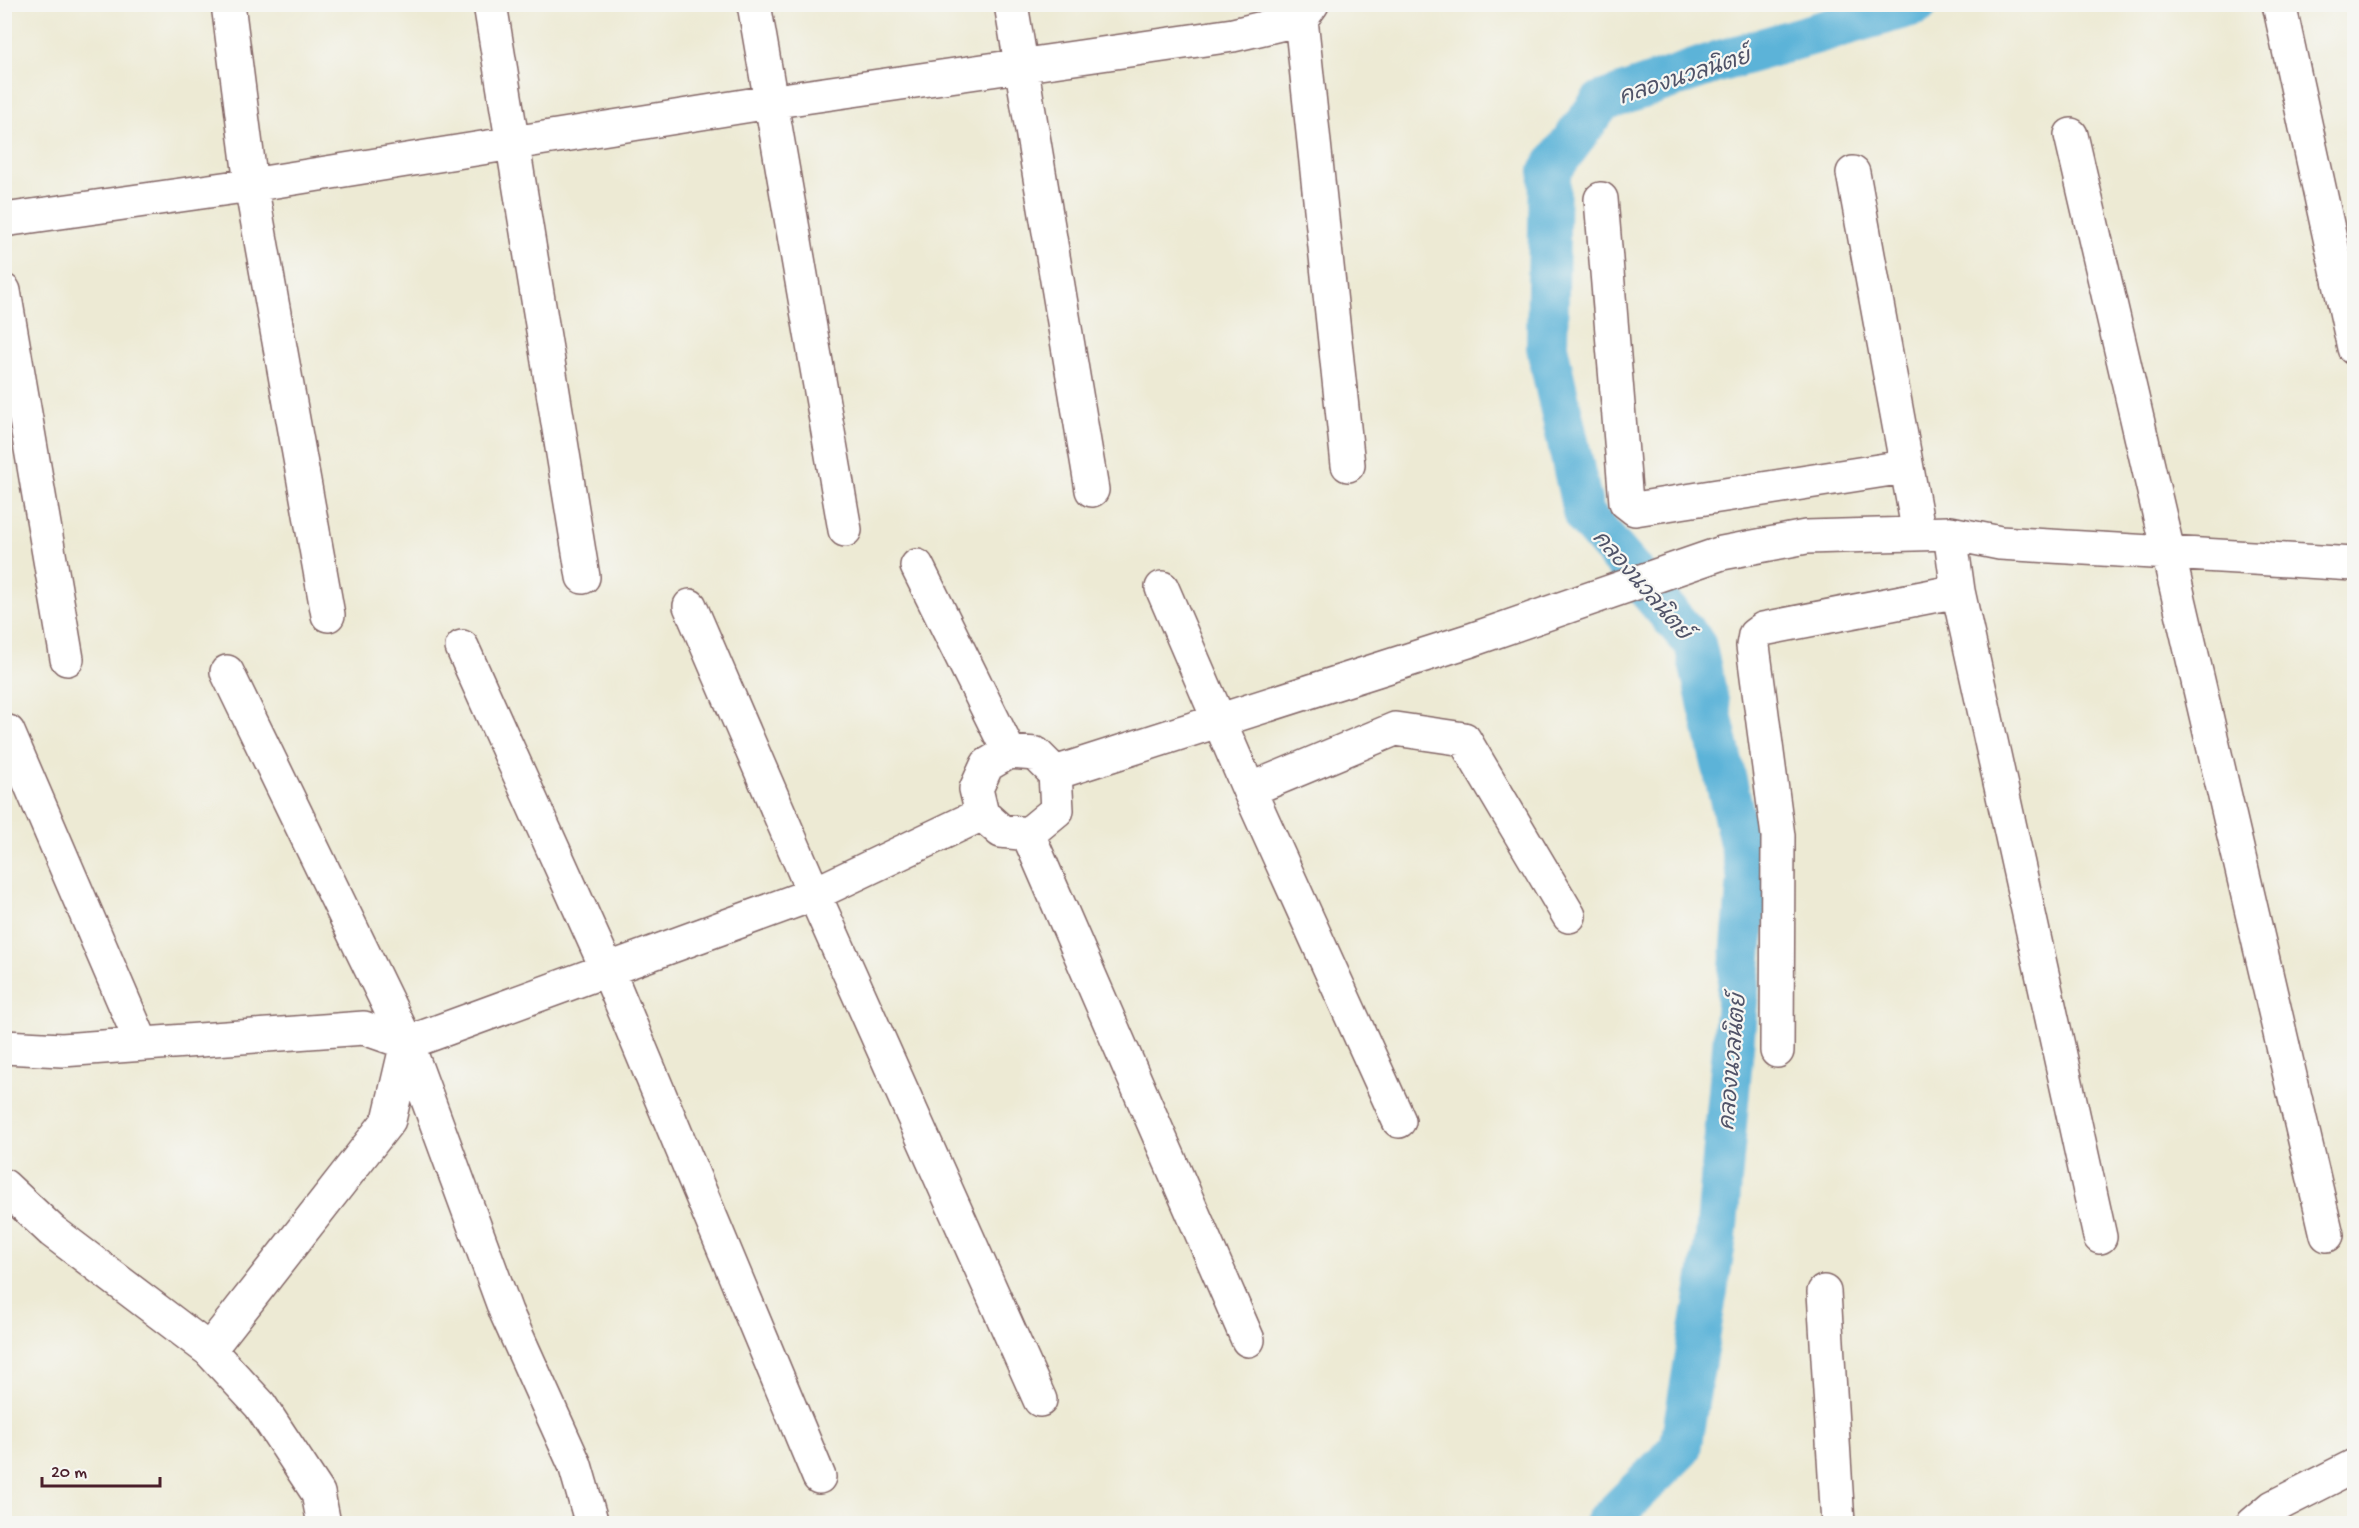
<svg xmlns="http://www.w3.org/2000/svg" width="2359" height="1528" viewBox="0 0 2359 1528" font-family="'Gochi Hand','Playpen Sans Thai',sans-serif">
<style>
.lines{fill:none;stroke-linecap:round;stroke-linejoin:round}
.canal{stroke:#5bb3d8;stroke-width:42}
.minor-casing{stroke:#836666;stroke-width:36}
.minor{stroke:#fff;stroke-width:33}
.labels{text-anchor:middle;stroke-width:4.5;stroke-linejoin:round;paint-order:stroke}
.water-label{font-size:22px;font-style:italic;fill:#505368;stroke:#f6f6f2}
</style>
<rect width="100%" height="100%" fill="#f6f6f2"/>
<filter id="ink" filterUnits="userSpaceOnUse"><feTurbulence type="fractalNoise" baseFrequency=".0167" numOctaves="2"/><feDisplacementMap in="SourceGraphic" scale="12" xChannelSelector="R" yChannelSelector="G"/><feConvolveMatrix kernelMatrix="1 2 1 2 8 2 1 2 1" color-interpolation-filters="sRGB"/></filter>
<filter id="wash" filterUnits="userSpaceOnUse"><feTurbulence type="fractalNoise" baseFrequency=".008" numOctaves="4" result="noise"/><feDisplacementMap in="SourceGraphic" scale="24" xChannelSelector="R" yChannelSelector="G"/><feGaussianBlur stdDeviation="1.35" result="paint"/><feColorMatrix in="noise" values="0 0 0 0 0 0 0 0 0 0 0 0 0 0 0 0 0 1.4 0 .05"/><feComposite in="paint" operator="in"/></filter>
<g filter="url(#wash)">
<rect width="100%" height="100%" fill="#edead4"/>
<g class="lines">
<path class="canal" d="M1605 1524 1680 1449 1716 1237 1748 878 1695 644 1584 515 1547 347 1550 171 1601 102 1717 62 1917 4"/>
</g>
</g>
<g filter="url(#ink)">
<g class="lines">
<g class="minor-casing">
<path id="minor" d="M228 4 251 185 328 615
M490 4 583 577
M754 4 845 530
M1011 4 1092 490
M2279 4 2354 348
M1301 19 1348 465
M2071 135 2327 1235
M1853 173 1919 534
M1601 199 1626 502 1635 509 1904 467
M4 220 251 185 769 102 1233 35 1301 19 1312 4
M4 291 67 659
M1950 533 1958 591 2100 1237
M917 566 1009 752
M1162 588 1249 790 1399 1121
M690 606 814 894 1040 1400
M462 647 608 971 819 1477
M227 672 407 1043 506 1312 575 1465 592 1524
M8 732 142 1044
M1009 752 1036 754 1055 773 1057 810 1028 834 1001 831 982 814 976 789 987 765Z
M1055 773 1471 640 1722 553 1806 537 1950 533 2000 543 2354 564
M1249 790 1395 729 1464 739 1569 916
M1028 834 1248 1340
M4 1047 62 1050 364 1028 407 1043 814 894 982 814
M1777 1051 1778 836 1753 646 1755 635 1763 629 1958 591
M4 1186 52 1231 209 1350 260 1405 318 1493 324 1524
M1824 1292 1838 1524
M209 1350 389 1120 407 1043
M2253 1524 2273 1507 2354 1466"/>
</g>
<use href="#minor" class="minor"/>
</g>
</g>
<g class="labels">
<g class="water-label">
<text transform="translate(1684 75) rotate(-18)" y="8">คลองนวลนิตย์</text>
<text transform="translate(1643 584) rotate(49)" y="8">คลองนวลนิตย์</text>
<text transform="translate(1731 1062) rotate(-85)" y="8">คลองนวลนิตย์</text>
</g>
</g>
<rect width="2359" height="1528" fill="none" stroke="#f6f6f2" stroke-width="24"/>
<path d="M42 1477v9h118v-9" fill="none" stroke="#4a1f2b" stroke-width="3"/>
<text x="51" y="1477" font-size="18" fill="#4a1f2b" stroke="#f6f6f2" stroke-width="4.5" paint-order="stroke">20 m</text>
</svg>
